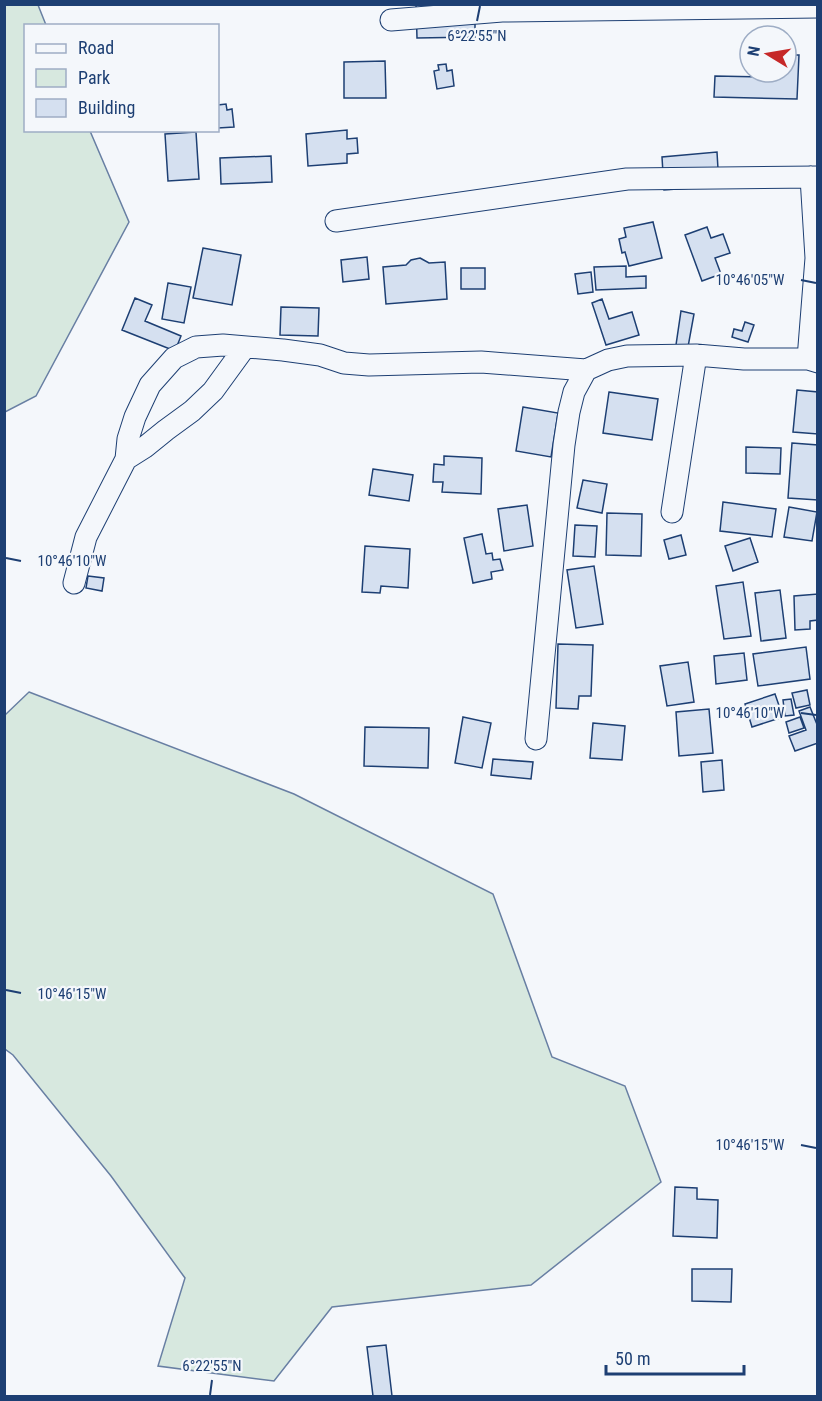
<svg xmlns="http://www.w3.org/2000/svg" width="822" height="1401" viewBox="0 0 822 1401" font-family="'Roboto Condensed',sans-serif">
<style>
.green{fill:#d7e8df;stroke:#687fa3;stroke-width:1.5}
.building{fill:#d5e0f0;stroke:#1d3f73;stroke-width:1.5}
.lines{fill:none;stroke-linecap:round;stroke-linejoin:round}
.minor-casing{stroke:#1d3f73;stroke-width:23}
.minor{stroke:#f4f7fb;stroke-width:21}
.ticks{fill:none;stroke:#1d3f73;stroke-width:2}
.ticks-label{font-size:15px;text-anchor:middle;fill:#1d3f73;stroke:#f4f7fb;stroke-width:4.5;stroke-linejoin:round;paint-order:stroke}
</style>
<rect width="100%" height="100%" fill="#f4f7fb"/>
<path class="green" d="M5 4 38 5 46 25 26 26V130L90 131 129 222 36 396 5 412Z
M29 692 294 794 493 894 552 1057 625 1086 661 1182 531 1285 332 1307 274 1381 158 1366 185 1278 111 1176 13 1055 5 1049V715Z"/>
<path class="building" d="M416 4H449V15L475 14V37L417 38Z
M786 55H799L797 99 714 97 715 76 768 77V72H786Z
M385 61 386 98H344V62Z
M446 64 447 71 452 70 454 86 437 89 434 71 439 70 438 65Z
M226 104 227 110 232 109 234 127 218 128V105Z
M347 130V139L357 138 358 153 347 154V163L308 166 306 134Z
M196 132 199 179 168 181 165 134Z
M717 152 719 186 664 190 662 157Z
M271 156 272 182 221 184 220 158Z
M653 222 662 258 629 266 625 252 622 253 619 239 626 237 624 228Z
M707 227 711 238 723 234 730 253 715 258 721 274 702 281 685 235Z
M203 248 241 255 232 305 193 298Z
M367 257 369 279 343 282 341 260Z
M420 258 429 263 445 262 447 299 386 304 383 267 406 265 411 260Z
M626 266V277L646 276V288L596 290 594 267Z
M461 268H485V289H461Z
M591 272 593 292 578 294 575 274Z
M168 283 191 287 184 323 162 319Z
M135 298 152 305 145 321 181 336 175 351 122 330Z
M602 299 609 319 632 312 639 335 606 345 592 303Z
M281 307 319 308 318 336 280 335Z
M681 311 694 314 688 347 676 345Z
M745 322 754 325 748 342 732 337 734 329 742 331Z
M797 390 818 392V434L793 432Z
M609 392 658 399 652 440 603 433Z
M523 407 558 413 551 457 516 451Z
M792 443 818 445V500L788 498Z
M746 447 781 448 780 474 746 473Z
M444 456 482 458 481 494 442 492 443 482H433L434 464 444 465Z
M373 469 413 475 409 501 369 495Z
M583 480 607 484 602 513 577 508Z
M723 502 776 509 772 537 720 531Z
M527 505 533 546 504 551 498 509Z
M789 507 817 512 812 541 784 537Z
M607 513 642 514 641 556 606 555Z
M575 525 597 526 595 557 573 556Z
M482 534 486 554 492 553 493 560 500 559 503 570 491 572 492 579 473 583 464 538Z
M681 535 686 555 669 559 664 540Z
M750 538 758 562 733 571 725 546Z
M365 546 410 549 408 588 381 586 380 593 362 592Z
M594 566 603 624 576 628 567 570Z
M88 576 104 578 102 591 86 588Z
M743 582 751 636 724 639 716 586Z
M780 590 786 638 761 641 755 593Z
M818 594V620L810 621V629L795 630 794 596Z
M558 644 593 645 591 696H579L578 709 556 708Z
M806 647 810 679 758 686 753 654Z
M744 653 747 680 716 684 714 656Z
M688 662 694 702 667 706 660 666Z
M807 690 810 705 796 708 792 693Z
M775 694 783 717 752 727 745 704Z
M791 699 794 715 785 716 783 700Z
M810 707 818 727V743L795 751 789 736 806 730 799 711Z
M709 709 713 753 679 756 676 712Z
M463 717 491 723 482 768 455 763Z
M800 717 804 728 789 733 786 722Z
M593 723 625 726 622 760 590 758Z
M365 727 429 728 428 768 364 766Z
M493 759 533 762 531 779 491 775Z
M722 760 724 790 703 792 701 762Z
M675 1187 697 1188V1199L718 1200 717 1238 673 1236Z
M692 1269H732L731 1302 692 1301Z
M386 1345 392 1396H373L367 1347Z"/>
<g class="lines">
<g class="minor-casing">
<path id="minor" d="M391 20 502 11 818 7
M336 221 627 179 818 177
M808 359 816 258 811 177
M126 459 145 447 166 430 192 411 213 391 245 347
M672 512 696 355
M74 583 86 537 126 459 128 439 135 417 150 385 174 358 196 347 223 345 283 350 320 355 344 363 369 365 481 362 586 370
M536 739 564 445 569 412 574 392 586 370 608 360 627 356 696 355 744 359H808L818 362"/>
</g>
<use href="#minor" class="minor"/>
</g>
<path class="ticks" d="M477 21 480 6M801 280 816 283M6 558 21 561M801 713 816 715M6 990 21 993M801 1145 816 1148M210 1395 212 1380"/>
<g class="ticks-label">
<text x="477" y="41">6°22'55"N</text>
<text x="750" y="285">10°46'05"W</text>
<text x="72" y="566">10°46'10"W</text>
<text x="750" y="718">10°46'10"W</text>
<text x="72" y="999">10°46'15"W</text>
<text x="750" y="1150">10°46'15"W</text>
<text x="212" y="1371">6°22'55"N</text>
</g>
<rect width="822" height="1401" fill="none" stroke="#1d3f73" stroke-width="12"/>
<rect x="24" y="24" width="195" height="108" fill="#f4f7fb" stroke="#9eadc5" stroke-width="1.5"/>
<rect x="36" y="44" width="30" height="9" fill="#f4f7fb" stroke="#9eadc5" stroke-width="1.5"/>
<text x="78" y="54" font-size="18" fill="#1d3f73">Road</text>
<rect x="36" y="69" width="30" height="18" fill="#d7e8df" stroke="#9eadc5" stroke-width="1.5"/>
<text x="78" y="84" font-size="18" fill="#1d3f73">Park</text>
<rect x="36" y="99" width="30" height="18" fill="#d5e0f0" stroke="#9eadc5" stroke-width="1.5"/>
<text x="78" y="114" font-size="18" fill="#1d3f73">Building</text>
<g transform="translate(768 54) rotate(281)"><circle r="28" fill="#f4f7fb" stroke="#9eadc5" stroke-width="1.5"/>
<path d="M0-4.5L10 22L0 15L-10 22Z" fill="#c62828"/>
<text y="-9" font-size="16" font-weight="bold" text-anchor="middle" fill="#1d3f73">N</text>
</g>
<path d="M606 1365v9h138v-9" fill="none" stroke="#1d3f73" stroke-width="3"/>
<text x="615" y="1365" font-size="18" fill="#1d3f73" stroke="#f4f7fb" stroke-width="4.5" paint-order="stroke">50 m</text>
</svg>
